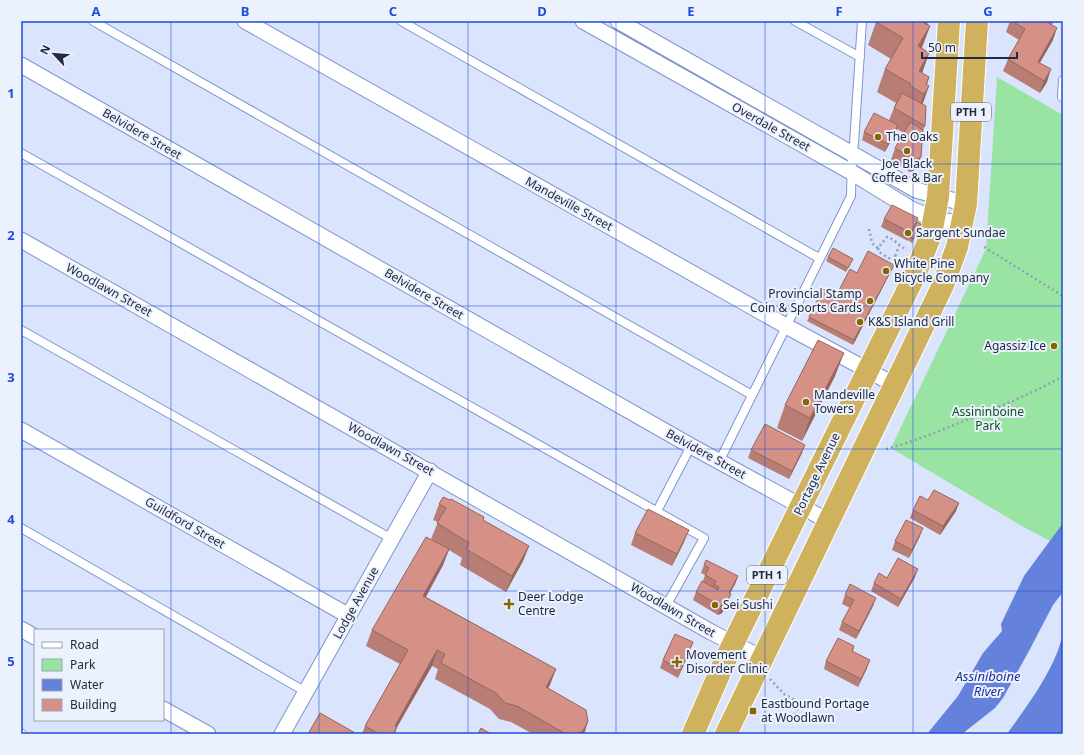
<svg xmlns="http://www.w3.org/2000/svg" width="1084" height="755" viewBox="0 0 1084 755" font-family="'Noto Sans',sans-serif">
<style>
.green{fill:#99e4a3}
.water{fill:#6482db}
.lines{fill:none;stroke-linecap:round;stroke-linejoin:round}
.service-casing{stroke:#8095cc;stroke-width:10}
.minor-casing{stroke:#8095cc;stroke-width:17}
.trunk-casing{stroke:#fff;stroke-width:24}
.path{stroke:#949db4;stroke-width:2.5;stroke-dasharray:2 3;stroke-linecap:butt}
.service{stroke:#fff;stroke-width:8}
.minor{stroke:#fff;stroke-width:15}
.trunk{stroke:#d0b25e;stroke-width:22}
.wall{fill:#b87d74}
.shaded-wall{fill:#96665e}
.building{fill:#d69187;stroke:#96665e}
.grid{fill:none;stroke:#1d4ed8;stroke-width:1;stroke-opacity:0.55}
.poi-dot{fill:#856600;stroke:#ecf1fe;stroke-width:1.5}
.labels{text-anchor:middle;stroke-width:4;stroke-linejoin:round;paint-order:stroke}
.shield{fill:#ecf1fe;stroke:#5f667a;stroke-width:1}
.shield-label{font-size:11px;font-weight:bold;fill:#232b41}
.street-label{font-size:12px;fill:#232b41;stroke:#ecf1fe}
.poi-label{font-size:12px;fill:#232b41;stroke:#ecf1fe;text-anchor:start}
.park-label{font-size:12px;fill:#0c4f1f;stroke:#ecf1fe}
.water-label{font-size:13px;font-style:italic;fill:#1d3299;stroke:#ecf1fe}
.neatline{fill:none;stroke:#1d4ed8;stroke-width:1.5}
.grid-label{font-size:13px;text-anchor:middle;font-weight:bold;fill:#1d4ed8}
</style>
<rect width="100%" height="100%" fill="#dae4fc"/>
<path class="green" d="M997 77 1063 115V523L1050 541 1020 525 891 448 986 249Z"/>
<path class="water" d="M1063 523V592L1053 605 1030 649 1003 698 995 708 962 734H927L958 696 983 653 1002 631 1001 624 1024 576Z
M1063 632V734H1007C1027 706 1057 667 1063 632Z"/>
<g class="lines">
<g class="service-casing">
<path id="service" d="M93 21 752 395
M401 21 819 258
M795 21 860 57
M1062 97 1063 80
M21 153 704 538 666 606
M21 330 392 539
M719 462 851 196 852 153 854 144 862 21
M657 511 691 446
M21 528 306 692
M21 734H22"/>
</g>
<g class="minor-casing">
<path id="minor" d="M245 21 786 326 895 385
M583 21 851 172 911 209 934 219 963 224
M618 21 916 190 966 204
M21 65 691 446 828 521
M21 240 711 632 762 658
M21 430 349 616
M21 629 35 637
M163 709 208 734
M282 734 430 471"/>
</g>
<g class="trunk-casing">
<path id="trunk" d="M693 734 727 656 915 275 931 234 938 197 949 21
M726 734 943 285 957 247 966 204 977 21"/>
</g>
<path class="path" d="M869 229 872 243 878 248 887 237C896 240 899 246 907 250
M984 247 1063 296
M878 248 879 252 892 260 894 259 899 246
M894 257 901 260
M886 449C913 442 939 431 964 421 998 407 1032 394 1063 376
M770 679 784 694 800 703 793 718"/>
<use href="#service" class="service"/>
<use href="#minor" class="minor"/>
<use href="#trunk" class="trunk"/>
</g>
<path class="wall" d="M1010 21H1054L1052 25 1053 40 1040 63 1047 82 1040 93 1003 71 1008 59 1019 40 1006 32Z
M876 22 927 25 930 26 922 48 929 53 922 73 929 77 927 85 922 104 925 126 923 130 916 169 910 172 891 160 895 148 904 133 897 129 885 152 862 140 864 132 889 120 894 108 896 103 877 92 885 69 891 59 868 45Z
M884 219 917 222 919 229 912 243 908 240V241L881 227Z
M828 257 853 259 846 272 826 261Z
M892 269 853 345 807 321 809 317 836 296 857 273Z
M835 376 802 441 777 428 785 405Z
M751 450 802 453 789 479 748 458Z
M928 500 956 511 940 535 910 518 913 510Z
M439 504 484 517 483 520 529 546 523 561 506 592 460 565 462 558 449 550 443 565 426 597 556 669 548 688 588 721 584 734H533L511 722 499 719 490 709 435 679 438 669 432 666 397 727 395 734H362L365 726 400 664 366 646 372 630 438 544 431 539 438 522 433 520Z
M635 533 684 542 672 566 631 545Z
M920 536 909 558 892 550 895 541Z
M704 565 738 576 735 584 730 593 728 602 722 613 718 615 693 600 696 592 703 581 705 575 701 573Z
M915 577 898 607 871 591 874 583Z
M845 595 873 606 856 639 839 630 842 622 850 608 842 604Z
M693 642 678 678 660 668 663 660Z
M854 646 853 651 867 668 858 687 824 669 826 661Z"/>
<path class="shaded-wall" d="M930 26 921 49 918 46Z
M1057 28 1053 40 1033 74 1038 62Z
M929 53 921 76 919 71Z
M1051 69 1047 82 1040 93 1044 81Z
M929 86 921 109 916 117 924 94Z
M898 125 895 133 885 152 888 144Z
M921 157 916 169 910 172 915 160Z
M894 265 892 269 853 345 854 340Z
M844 353 835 376 802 441 810 418Z
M805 445 802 453 789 479 792 471Z
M959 503 956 511 940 535 943 526Z
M923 528 920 536 909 558 912 550Z
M689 530 684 542 672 566 677 554Z
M529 546 523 561 506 592 512 576Z
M449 549 443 565 418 611 423 596Z
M918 569 915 577 898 607 901 599Z
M738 576 735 584 726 601 729 593Z
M731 594 728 602 722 613 718 615 721 606Z
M876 598 873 606 856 639 859 631Z
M693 642 690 650 678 678 681 670Z
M437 650 432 666 393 734 395 726Z
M870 660 867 668 858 687 861 679Z
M556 669 550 685 540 703 546 687Z
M588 721 584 734H576Z"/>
<path class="building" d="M877 21H921L930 26 918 46 929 53 919 71 929 77 926 84 929 86 924 94 910 86 911 84 885 69 903 38 876 22Z
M921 21H927V25Z
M1012 21H1045L1057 28 1038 62 1051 69 1044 81 1008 59 1025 29Z
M902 93 926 106 925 126 894 108Z
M874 113 898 125 888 144 864 132Z
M910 122 923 130 921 157 915 160 895 148Z
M892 205 918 218 911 233 884 219Z
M917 222 921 224 913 239 910 236Z
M833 248 853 259 848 268 828 257Z
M868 251 894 265 854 340 809 317 823 289 836 296 850 269 857 273Z
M818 340 844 353 810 418 785 405Z
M765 424 805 445 792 471 751 450Z
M934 490 959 503 943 526 913 510 920 496 928 500Z
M443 497 450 500 451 499 484 517 483 520 529 546 512 576 466 549 469 543 437 523 446 508 439 504Z
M648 509 689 530 677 554 635 533Z
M906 520 923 528 912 550 895 541Z
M426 537 449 549 423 596 556 669 546 687 586 710 588 721 583 731 576 734H566L517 706 505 703 496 693 441 663 445 654 437 650 395 726 397 727 393 734H379L365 726 408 650 372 630Z
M898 558 918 569 901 599 874 583 879 573 887 578Z
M706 560 738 576 729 593 731 594 725 605 721 606 696 592 702 581 718 590 719 587 714 584 716 581 705 575 709 568 704 565Z
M850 584 876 598 859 631 842 622 854 600 845 595Z
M675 634 693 642 681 670 663 660Z
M838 638 854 646 852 651 870 660 861 679 826 661Z
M320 713 357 734H308Z
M481 728 491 734H478Z"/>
<path class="grid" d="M171 21V734M319 21V734M468 21V734M616 21V734M765 21V734M913 21V734M21 164H1063M21 306H1063M21 449H1063M21 591H1063"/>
<g class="poi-dot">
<circle cx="878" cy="137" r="4"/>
<circle cx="907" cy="151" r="4"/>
<circle cx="908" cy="233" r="4"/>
<circle cx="886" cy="271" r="4"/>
<circle cx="870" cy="301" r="4"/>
<circle cx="860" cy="322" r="4"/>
<circle cx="1054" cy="346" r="4"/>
<circle cx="806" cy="402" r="4"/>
<path d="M507 598h4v4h4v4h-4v4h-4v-4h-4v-4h4z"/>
<circle cx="715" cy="605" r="4"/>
<path d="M675 656h4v4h4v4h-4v4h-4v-4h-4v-4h4z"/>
<rect x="749" y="707" width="8" height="8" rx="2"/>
</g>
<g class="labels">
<g class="shield">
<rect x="951" y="103" width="40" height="18" rx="3"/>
<rect x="747" y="566" width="40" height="18" rx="3"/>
</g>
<g class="shield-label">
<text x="971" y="116">PTH 1</text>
<text x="767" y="579">PTH 1</text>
</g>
<g class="street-label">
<text transform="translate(771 127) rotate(29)" y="4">Overdale Street</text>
<text transform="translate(142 134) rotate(30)" y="4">Belvidere Street</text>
<text transform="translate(569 204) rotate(29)" y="4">Mandeville Street</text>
<text transform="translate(109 290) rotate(29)" y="4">Woodlawn Street</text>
<text transform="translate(424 294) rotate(30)" y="4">Belvidere Street</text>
<text transform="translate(391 449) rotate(29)" y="4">Woodlawn Street</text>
<text transform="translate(706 454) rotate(29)" y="4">Belvidere Street</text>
<text transform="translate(817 474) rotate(-64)" y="4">Portage Avenue</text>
<text transform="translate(185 523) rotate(30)" y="4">Guildford Street</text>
<text transform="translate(356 603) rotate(-61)" y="4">Lodge Avenue</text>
<text transform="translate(673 610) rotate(30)" y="4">Woodlawn Street</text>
</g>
<g class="poi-label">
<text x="886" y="141">The Oaks</text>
<text x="907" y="168" text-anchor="middle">Joe Black<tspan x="907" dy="14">Coffee &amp; Bar</tspan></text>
<text x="916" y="237">Sargent Sundae</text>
<text x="894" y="268">White Pine<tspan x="894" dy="14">Bicycle Company</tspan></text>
<text x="862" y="298" text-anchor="end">Provincial Stamp<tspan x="862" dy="14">Coin &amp; Sports Cards</tspan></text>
<text x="868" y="326">K&amp;S Island Grill</text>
<text x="1046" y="350" text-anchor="end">Agassiz Ice</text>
<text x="814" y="399">Mandeville<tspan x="814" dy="14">Towers</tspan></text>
<text x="518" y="601">Deer Lodge<tspan x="518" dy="14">Centre</tspan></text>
<text x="723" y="609">Sei Sushi</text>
<text x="686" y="659">Movement<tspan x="686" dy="14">Disorder Clinic</tspan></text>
<text x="761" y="708">Eastbound Portage<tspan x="761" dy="14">at Woodlawn</tspan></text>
</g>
<g class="park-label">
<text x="988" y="416">Assininboine<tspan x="988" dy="14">Park</tspan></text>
</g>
<g class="water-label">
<text x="988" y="681">Assiniboine<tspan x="988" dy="15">River</tspan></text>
</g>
</g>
<rect width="1084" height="755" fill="none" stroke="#ecf1fe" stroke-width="44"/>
<rect x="34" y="629" width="130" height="92" fill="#ecf1fe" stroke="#9ca2b2"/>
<rect x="42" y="642" width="20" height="6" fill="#ffffff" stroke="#9ca2b2"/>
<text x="70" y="649" font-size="12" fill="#232b41">Road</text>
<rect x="42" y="659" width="20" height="12" fill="#99e4a3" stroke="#9ca2b2"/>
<text x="70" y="669" font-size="12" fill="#232b41">Park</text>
<rect x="42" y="679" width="20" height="12" fill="#6482db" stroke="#9ca2b2"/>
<text x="70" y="689" font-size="12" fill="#232b41">Water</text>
<rect x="42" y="699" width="20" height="12" fill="#d69187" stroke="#9ca2b2"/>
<text x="70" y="709" font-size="12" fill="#232b41">Building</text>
<g transform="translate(54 54) rotate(296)" stroke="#ecf1fe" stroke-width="3" paint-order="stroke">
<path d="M0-3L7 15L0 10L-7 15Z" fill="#232b41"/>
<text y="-6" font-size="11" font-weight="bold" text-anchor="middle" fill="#232b41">N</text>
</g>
<path d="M922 52v6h95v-6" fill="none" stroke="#232b41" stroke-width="2"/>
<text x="928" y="52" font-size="12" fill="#232b41" stroke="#ecf1fe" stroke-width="3" paint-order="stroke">50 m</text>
<rect x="22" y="22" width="1040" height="711" class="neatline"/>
<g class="grid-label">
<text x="96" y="16">A</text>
<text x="245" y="16">B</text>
<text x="393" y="16">C</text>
<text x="542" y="16">D</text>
<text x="691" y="16">E</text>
<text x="839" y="16">F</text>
<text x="988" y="16">G</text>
<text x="11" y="98">1</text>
<text x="11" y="240">2</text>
<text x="11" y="382">3</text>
<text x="11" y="524">4</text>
<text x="11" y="666">5</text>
</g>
</svg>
